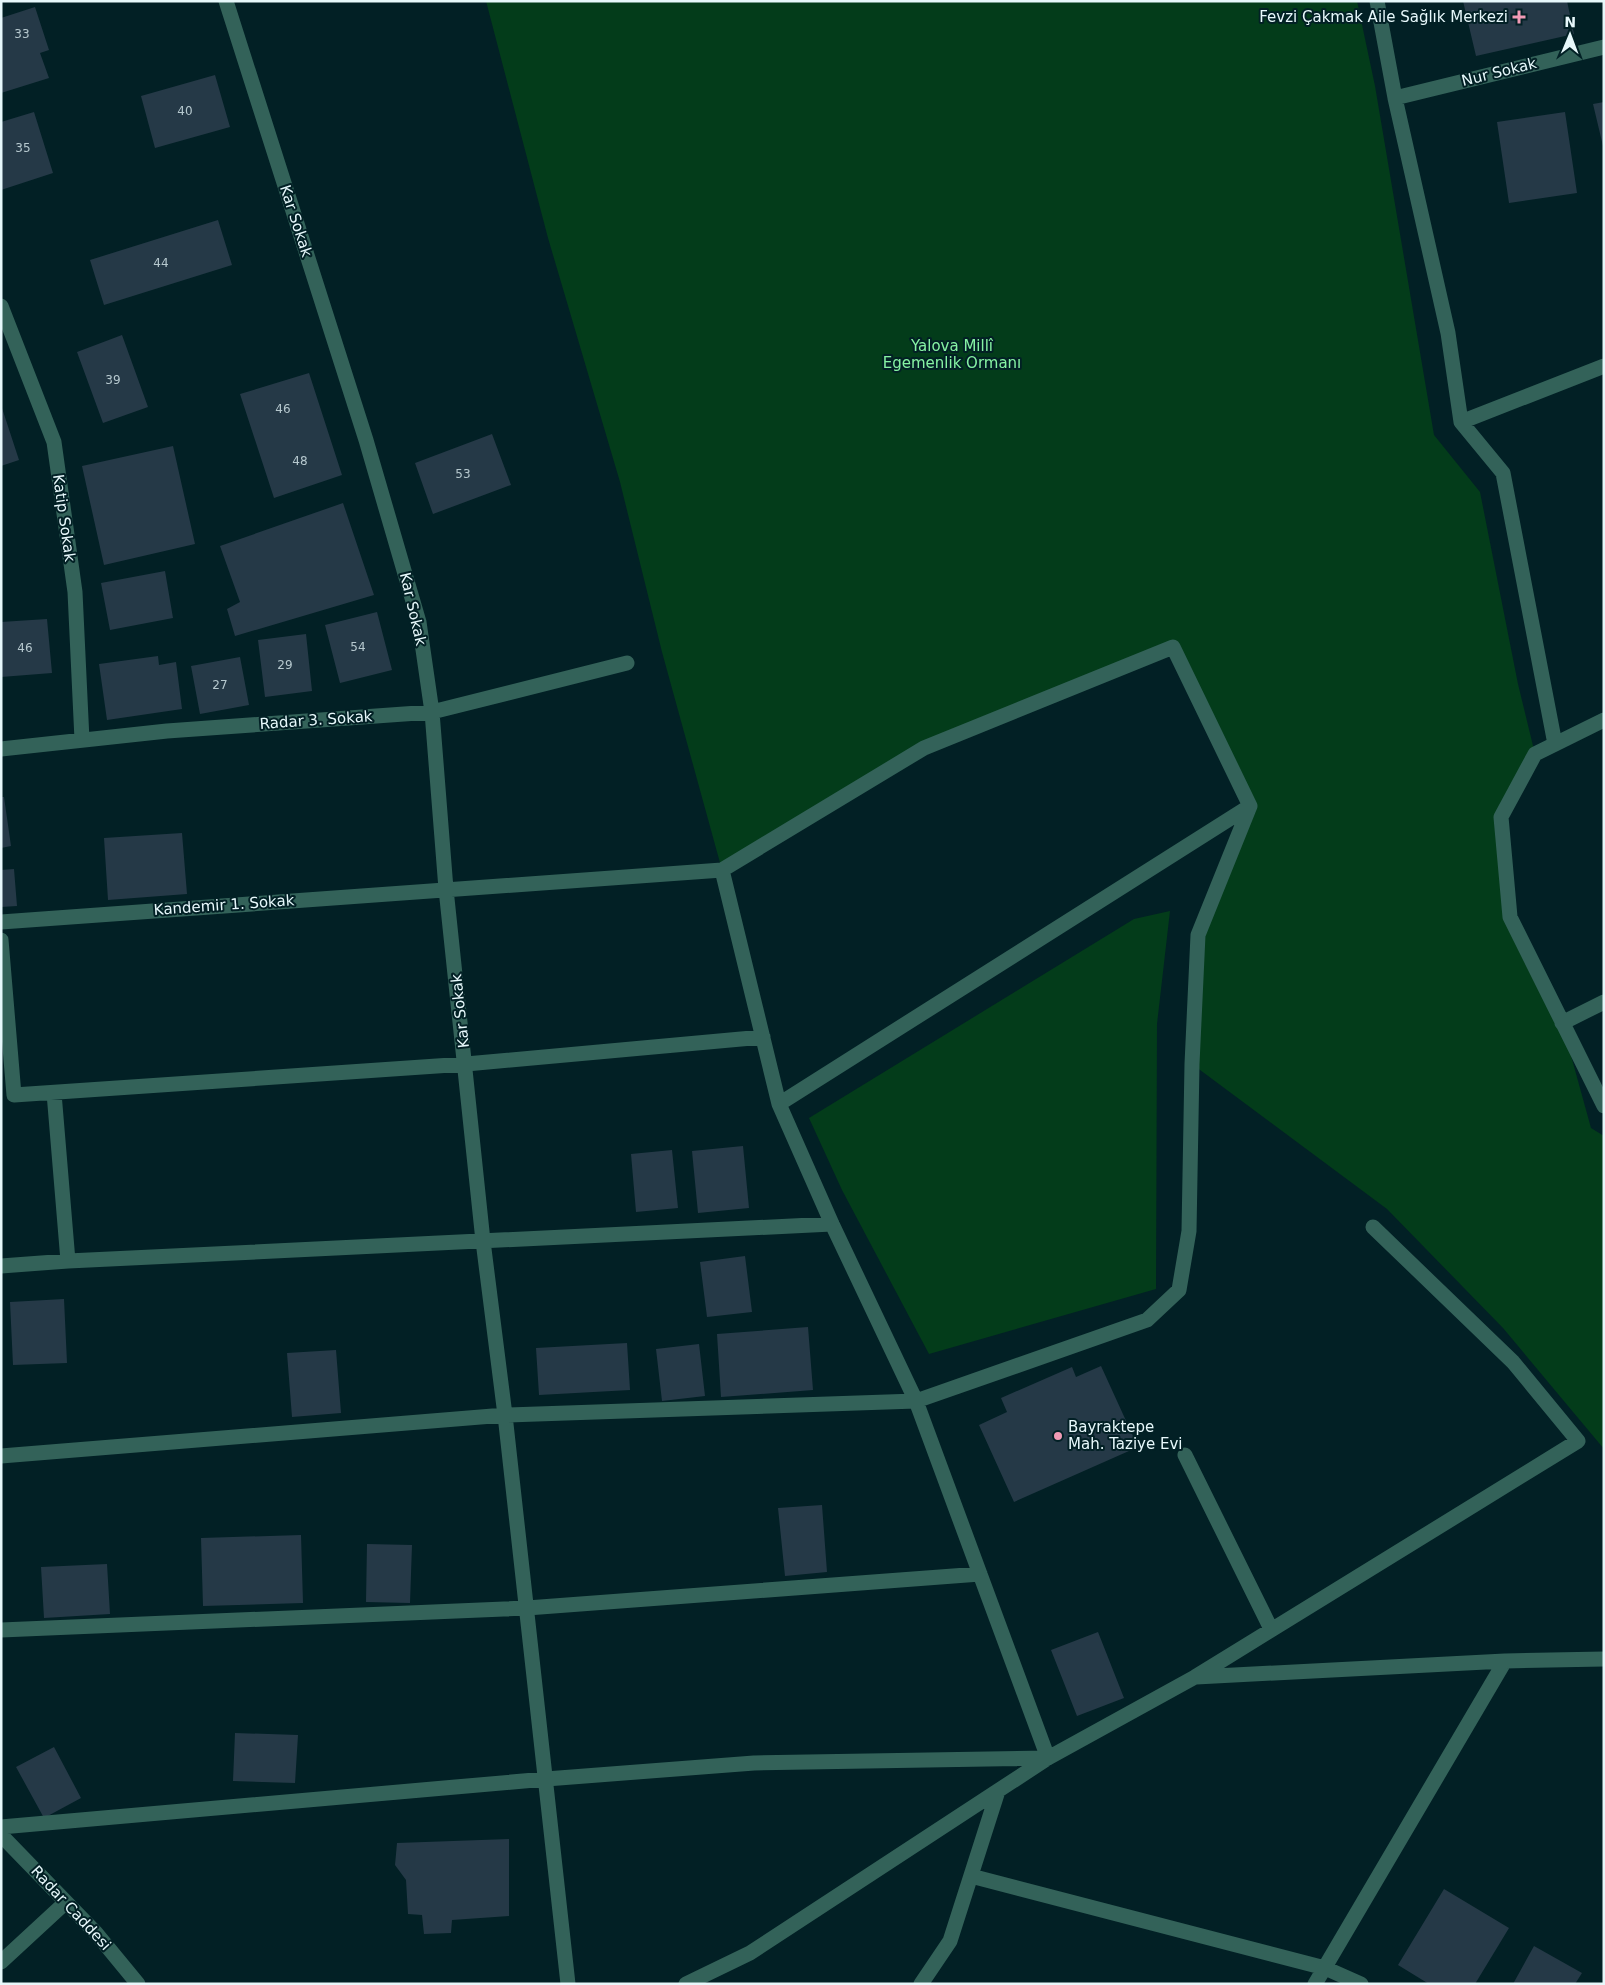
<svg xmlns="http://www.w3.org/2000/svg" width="1605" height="1985" viewBox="0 0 1605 1985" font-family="'DejaVu Sans',sans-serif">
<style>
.green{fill:#033c1a}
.building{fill:#253947}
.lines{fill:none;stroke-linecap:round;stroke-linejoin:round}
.street{stroke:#336259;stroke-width:15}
.poi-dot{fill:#f09ab5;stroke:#022025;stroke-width:2}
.labels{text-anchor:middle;stroke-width:4;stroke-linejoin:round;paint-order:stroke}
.number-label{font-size:12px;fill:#b6c8ce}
.poi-label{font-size:15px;fill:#e7f8fb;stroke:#022025;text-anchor:end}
.street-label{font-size:15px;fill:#e7f8fb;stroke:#022025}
.park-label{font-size:15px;fill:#86f2a3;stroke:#022025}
</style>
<rect width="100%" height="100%" fill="#022025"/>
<path class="green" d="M486 1H1357L1375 86 1434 435 1480 492 1518 684 1535 754 1501 818 1510 917 1562 1023 1591 1128 1604 1136V1449L1503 1328 1387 1209 1192 1064 1198 935 1250 806 1173 647 924 748 722 870 662 652 620 482 548 238Z
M1170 911 1157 1024 1156 1289 929 1354 842 1190 809 1118 1134 919Z"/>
<path class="building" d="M1463 1H1567L1574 34 1476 56Z
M35 7 49 50 40 53 49 78 1 93V18Z
M215 75 230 127 155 148 141 96Z
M1604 102V146H1603L1593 104Z
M34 112 53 173 1 190V122Z
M1565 112 1577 193 1509 203 1497 122Z
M218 220 232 265 104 305 90 260Z
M122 335 148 407 103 423 77 352Z
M309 373 342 475 274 498 240 394Z
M1 405 19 460 1 466Z
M492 434 511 485 433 514 415 463Z
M173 446 195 544 104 565 82 466Z
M343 503 374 595 235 636 227 609 240 602 220 546Z
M165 571 173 618 110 630 101 583Z
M377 612 392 670 340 683 325 625Z
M47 619 52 673 1 677V622Z
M306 634 312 691 265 697 258 640Z
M158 656 159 665 176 662 182 709 107 720 99 664Z
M240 657 249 705 200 714 191 666Z
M1 797H4L11 846 1 848Z
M182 833 187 894 108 900 104 838Z
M14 869 17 906 1 907V870Z
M743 1146 749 1208 698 1213 692 1151Z
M672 1150 678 1208 636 1212 631 1154Z
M745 1256 752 1312 707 1317 700 1262Z
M64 1299 67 1363 13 1365 10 1302Z
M808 1327 813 1390 721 1397 717 1334Z
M627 1343 630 1390 539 1395 536 1348Z
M699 1344 705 1396 662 1401 656 1349Z
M336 1350 341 1413 292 1417 287 1353Z
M1101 1366 1138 1447 1014 1502 979 1425 1007 1412 1001 1398 1072 1367 1076 1377Z
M822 1505 827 1572 785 1576 778 1508Z
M301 1535 303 1603 203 1606 201 1538Z
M367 1544 412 1545 410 1603 366 1602Z
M107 1564 110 1614 44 1618 41 1567Z
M1098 1632 1124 1698 1077 1716 1051 1650Z
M235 1733 298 1735 295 1783 233 1781Z
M54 1747 81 1798 44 1818 16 1767Z
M509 1839V1916L452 1920 451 1933 424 1934 422 1915 408 1914 406 1880 395 1865 397 1843Z
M1444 1889 1509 1928 1475 1984H1429L1398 1965Z
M1534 1946 1582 1973 1575 1984H1513Z"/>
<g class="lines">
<path class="street" d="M226 1 366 440 419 622 432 712 446 889 483 1241 505 1415 568 1984
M1377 1 1395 98 1448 333 1461 422 1503 473 1555 744
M1395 98 1604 47
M1 306 54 442 75 592 82 740
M1461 422 1604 366
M1604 720 1535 754 1501 817 1510 917 1604 1106
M1 749 167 731 432 712 627 663
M1 922 722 870 924 748 1173 647 1250 806
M1 940 14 1095 466 1064 763 1037
M1562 1023 1604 1002
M54 1093 68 1261
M1 1266 68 1261 832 1224
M1185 1455 1271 1629
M1 1456 505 1415 916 1401 1147 1320 1179 1290 1189 1231 1192 1064 1198 935 1250 806 779 1104
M1 1630 527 1608 980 1574
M1196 1677 1505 1661 1604 1659
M1 1827 546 1779 754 1763 1048 1758 916 1401 832 1224 779 1104 722 870
M1 1835 96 1933 138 1984
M971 1876 1325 1968 1361 1984
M1 1962 66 1902
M686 1984 750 1953 1048 1758 1195 1677 1578 1441 1513 1362 1373 1227
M921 1984 950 1941 998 1791
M1315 1984 1505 1661"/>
</g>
<g class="poi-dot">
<path d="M1516.5 9.5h5v5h5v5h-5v5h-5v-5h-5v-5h5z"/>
<circle cx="1058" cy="1436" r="5"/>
</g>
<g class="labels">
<g class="number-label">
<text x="22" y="38">33</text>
<text x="185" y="115">40</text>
<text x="23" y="152">35</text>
<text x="161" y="267">44</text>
<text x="113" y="384">39</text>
<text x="283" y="413">46</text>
<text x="300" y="465">48</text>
<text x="463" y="478">53</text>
<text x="358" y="651">54</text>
<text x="25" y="652">46</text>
<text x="285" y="669">29</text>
<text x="220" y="689">27</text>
</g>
<g class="poi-label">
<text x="1508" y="22">Fevzi Çakmak Aile Sağlık Merkezi</text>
<text x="1068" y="1432" text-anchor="start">Bayraktepe<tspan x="1068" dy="17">Mah. Taziye Evi</tspan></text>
</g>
<g class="street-label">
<text transform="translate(1499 72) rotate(-14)" y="5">Nur Sokak</text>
<text transform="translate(296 221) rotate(72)" y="5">Kar Sokak</text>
<text transform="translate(64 518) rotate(82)" y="5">Katip Sokak</text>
<text transform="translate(413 609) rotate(77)" y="5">Kar Sokak</text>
<text transform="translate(316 720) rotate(-4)" y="5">Radar 3. Sokak</text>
<text transform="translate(224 905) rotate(-4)" y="5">Kandemir 1. Sokak</text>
<text transform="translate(460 1011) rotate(-96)" y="5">Kar Sokak</text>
<text transform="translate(71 1908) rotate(47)" y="5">Radar Caddesi</text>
</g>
<g class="park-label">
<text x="952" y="351">Yalova Millî<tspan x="952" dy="17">Egemenlik Ormanı</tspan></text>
</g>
</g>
<rect width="1605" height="1985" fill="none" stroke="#e7f8fb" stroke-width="5"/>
<g transform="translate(1570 35) rotate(1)" stroke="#022025" stroke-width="4" paint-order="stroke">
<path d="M0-4L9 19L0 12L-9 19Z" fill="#e7f8fb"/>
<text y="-8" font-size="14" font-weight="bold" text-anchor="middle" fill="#e7f8fb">N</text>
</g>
</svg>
